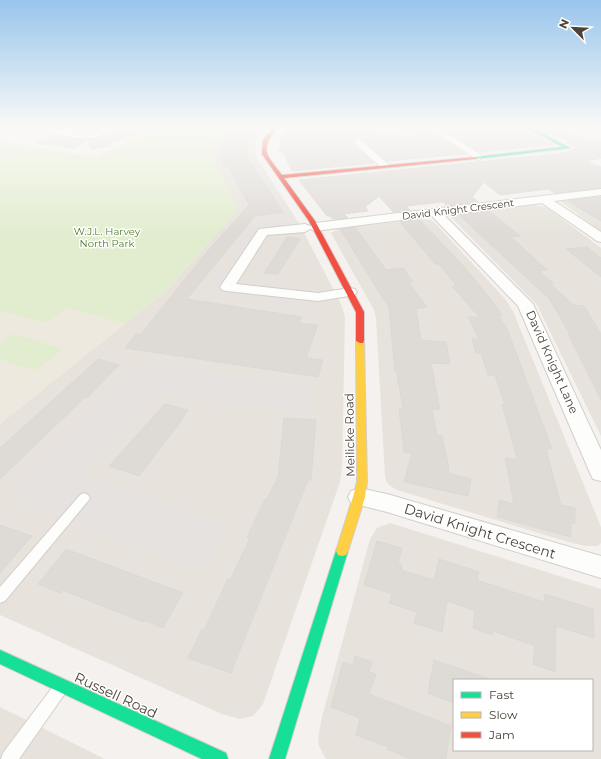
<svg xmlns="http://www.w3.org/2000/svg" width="601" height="759" viewBox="0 0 601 759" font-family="Montserrat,sans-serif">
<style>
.residential{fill:#e7e3dc;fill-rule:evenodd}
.education{fill:#eee9de}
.green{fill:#e2edcf}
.parking{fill:#e6e2df}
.building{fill:#dedad6;stroke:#dcd8d4}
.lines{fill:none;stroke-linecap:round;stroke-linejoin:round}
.lane-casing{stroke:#d2cfcb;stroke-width:2}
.street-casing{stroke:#d2cfcb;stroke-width:2}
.fast-casing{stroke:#d3cec5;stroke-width:2}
.slow-casing{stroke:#d3cec5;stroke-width:2}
.jam-casing{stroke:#d3cec5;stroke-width:2}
.lane{fill:#fdfdfc;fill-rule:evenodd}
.street{fill:#fdfdfc;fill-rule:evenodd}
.fast{fill:#16e098;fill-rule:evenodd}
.slow{fill:#ffcf43;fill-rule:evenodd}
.jam{fill:#f24e42;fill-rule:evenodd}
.labels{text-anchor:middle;stroke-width:3;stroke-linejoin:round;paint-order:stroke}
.far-street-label{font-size:10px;fill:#4b4339;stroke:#fff}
.far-park-label{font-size:10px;fill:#4d7e2a;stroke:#fff}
.street-label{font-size:12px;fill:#4b4339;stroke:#fff}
.near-street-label{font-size:14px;fill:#4b4339;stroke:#fff}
</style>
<rect width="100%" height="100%" fill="#f4f1ee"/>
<path class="residential" d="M226 128H266L256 142 255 151 257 158 300 225 342 306 345 318 342 467 340 482 263 704 253 716 240 719 222 714 0 615V424L168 289 238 209 209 150Z
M601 195V231L561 202 563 200Z
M532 205 546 207 601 248V436L537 305 452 218 456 214Z
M420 219 431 220 435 223 506 300 513 311 601 527V543L598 546H585L568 542 397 490 389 485 387 482 385 477 376 318 374 310 331 233 338 229Z
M390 523 601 589V759H326L319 746 318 738 322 717 370 539 377 528ZM454 680H592V750H454Z
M0 707 105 759H0Z"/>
<path class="education" d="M0 289 125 324 0 424Z"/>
<path class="green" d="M158 128H226L209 151 238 209 168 289 125 324 67 308 45 323 0 311V141L96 157Z
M14 334 63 349 35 371 0 359V344Z"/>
<path class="parking" d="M283 215 293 232 269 234 242 274V278L245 281 255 284 312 292 307 307 212 294 218 285 208 283 220 268 230 269 236 259 227 258 251 226 262 228 258 218Z
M154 363 315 387 307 416 157 392 83 475 227 526 203 572 19 503 27 494 14 490 133 369 147 371Z"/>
<path class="building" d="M114 128H147L148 130 110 143 112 146 91 149 87 140 74 148 36 143 55 135 76 139 96 138 106 135Z
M231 128H254L247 143 246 152 250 165 252 164 283 212 255 216 187 299 302 317 299 323 318 325 306 358 323 360 318 377 125 348 136 334H141L206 253 249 205 228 166H223L220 153Z
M287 128H343L429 139 406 128H429L465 154 387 161 362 139 358 138 353 141 354 145 374 163 292 171 283 152H279L282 137Z
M443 128H522L553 145 479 152Z
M541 128H562L590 141 601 140V158L586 161 601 167V188L555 193 548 189 500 195 484 182 472 197 478 202 447 206 443 202 406 206 410 210 393 212 379 196 365 207 368 211 344 214 348 218 333 219 330 216H327L299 180 565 153 575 149V147L566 140Z
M601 197V221L568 201Z
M489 211 520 236 511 237 547 270 539 271 553 283 551 284 573 305 584 306 601 334V400L568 334H570L547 295H545L459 215Z
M419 219 466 269 493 302 502 315H498L507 329 517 355 552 449H546L561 505 575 508V524L571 523V537L497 517 499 500 514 504 505 458 517 459 502 404 505 405 495 375H488L481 353H476L472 339H479L468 317H479L452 286 456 285 439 264H435L400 222Z
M355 227 386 270 403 268 413 282H408L427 307 416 309 421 340 446 342 450 364 431 363 440 410 432 409 437 435 442 436 449 468 448 473 471 479 468 496 404 482 412 453 404 452 399 409 403 410 399 383H398L397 372H395L389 308 340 229Z
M287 237 300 239 278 274 264 273Z
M587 247 601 258V277L566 249Z
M98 359 119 365 87 398 85 397 76 406 0 479V448Z
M165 404 188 410 181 420H182L139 476 109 466Z
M284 418 316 420 311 480H308L231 673 188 658 202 629 204 630 228 579 230 580 238 563 250 538 247 537 265 499H267L278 477Z
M0 525 32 536 0 573Z
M377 541 402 548 398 564 402 565 401 570 434 580 439 559 479 572 477 580 544 602 545 594 593 609 594 638 556 626 555 672 533 664 535 646 493 631 492 635 473 628 475 611 447 601 442 632 414 623 417 612 389 603 392 594 364 585Z
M66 549 183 593 163 628 144 620 143 622 62 590 60 593 38 584Z
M355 656 372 662 369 672 376 674 369 694 451 726 446 759H410L387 749 388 747 356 735 360 718 331 707 343 662 353 666Z
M434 660 487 678 486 680H454V703L428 693Z"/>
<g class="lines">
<g class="lane-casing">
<path id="lane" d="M84 493 88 495 90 498 88 501 5 601 0 603V587L80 495Z
M59 683 64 685 66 690 64 695 19 759H1L3 753 54 685Z"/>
</g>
<g class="street-casing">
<path id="street" d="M0 128H7L0 132Z
M32 128H54L87 133 96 132 102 128H113C94 147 59 134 36 130Z
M430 128H440L484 157 479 160 476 159Z
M358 139 361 140 388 164 390 166 388 168H382L355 144 354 142Z
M601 189V195L554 201 601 232V242L597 241 542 203 444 215 533 304 601 450V481L593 479 590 473 518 306 432 216 315 231 310 229 305 232 267 235 236 284 318 293 350 288 355 289 357 292 355 295 318 301 227 291 222 290 220 287 259 229 305 224 310 226 315 223Z
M359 488 387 494 601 556V578L387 512 351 503 348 497 351 491Z"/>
</g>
<g class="fast-casing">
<path id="fast" d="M526 128H532L570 148 475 159 473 158 475 157 563 147Z
M342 546 346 547 348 551 285 759H269L336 551 338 547Z
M0 650 226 753 228 759H202L0 664Z"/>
</g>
<g class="slow-casing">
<path id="slow" d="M357 339H360L364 341 367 482 365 497 348 551 346 555 342 556 338 555 336 551 353 497 357 482 356 341Z"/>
</g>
<g class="jam-casing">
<path id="jam" d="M273 128H277C259 151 266 154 282 175L475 157 477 158 475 159 284 178 315 221 364 312V341L363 343H360L356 341V312L309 221 262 154 263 140Z"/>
</g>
<use href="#lane" class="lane"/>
<use href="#street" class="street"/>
<use href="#fast" class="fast"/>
<use href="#slow" class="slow"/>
<use href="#jam" class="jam"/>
</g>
<linearGradient id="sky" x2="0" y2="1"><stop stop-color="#98c5ec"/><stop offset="0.54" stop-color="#faf9f7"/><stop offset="1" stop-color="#faf9f7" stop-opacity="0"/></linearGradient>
<rect width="601" height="235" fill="url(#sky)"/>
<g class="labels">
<g class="far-street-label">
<text transform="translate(458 209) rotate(-7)" y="4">David Knight Crescent</text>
</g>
<g class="far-park-label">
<text x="107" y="235">W.J.L. Harvey<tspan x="107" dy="12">North Park</tspan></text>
</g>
<g class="street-label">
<text transform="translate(552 362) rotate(66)" y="4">David Knight Lane</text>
<text transform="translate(350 435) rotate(-91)" y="4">Meilicke Road</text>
</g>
<g class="near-street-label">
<text transform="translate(480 531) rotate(17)" y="5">David Knight Crescent</text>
<text transform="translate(116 695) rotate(25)" y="5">Russell Road</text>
</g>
</g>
<rect x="453" y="679" width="140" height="72" fill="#ffffff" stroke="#b7b4b0"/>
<rect x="461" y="692" width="20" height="6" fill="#16e098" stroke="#b7b4b0"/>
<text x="489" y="699" font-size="12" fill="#4b4339">Fast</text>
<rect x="461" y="712" width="20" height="6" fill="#ffcf43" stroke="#b7b4b0"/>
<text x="489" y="719" font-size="12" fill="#4b4339">Slow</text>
<rect x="461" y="732" width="20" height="6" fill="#f24e42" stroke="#b7b4b0"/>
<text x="489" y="739" font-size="12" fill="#4b4339">Jam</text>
<g transform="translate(573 28) rotate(294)" stroke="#ffffff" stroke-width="3" paint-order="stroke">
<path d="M0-3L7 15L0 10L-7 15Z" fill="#4b4339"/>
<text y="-6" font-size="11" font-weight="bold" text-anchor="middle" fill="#4b4339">N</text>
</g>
</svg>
